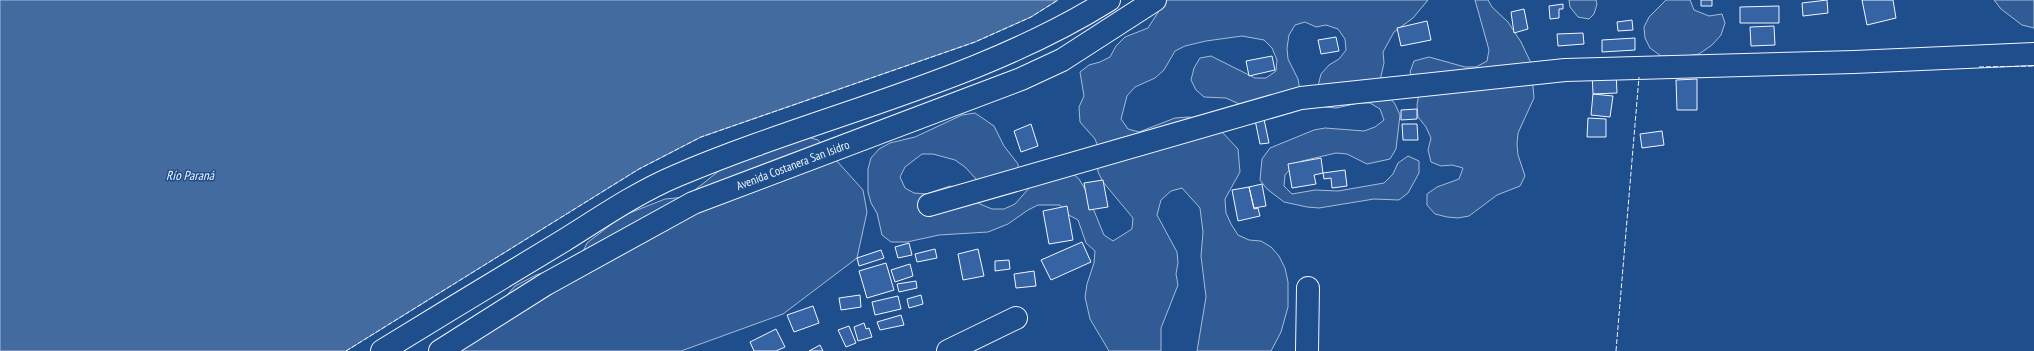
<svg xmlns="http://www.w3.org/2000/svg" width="2034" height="351" viewBox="0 0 2034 351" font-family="'PT Sans Narrow',sans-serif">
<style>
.built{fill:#305b95;stroke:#a8bbd7}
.water{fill:#446ba0;stroke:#a8bbd7}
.building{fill:#3563a3;stroke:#f2f6ff}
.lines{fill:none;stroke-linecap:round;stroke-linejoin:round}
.minor-casing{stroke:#f2f6ff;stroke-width:24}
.major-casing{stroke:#f2f6ff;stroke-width:24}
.minor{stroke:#1f4e8c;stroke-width:22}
.major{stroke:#1f4e8c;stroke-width:22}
.fence{stroke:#f2f6ff;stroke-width:1;stroke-dasharray:5 2;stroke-linecap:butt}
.labels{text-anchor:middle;stroke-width:3;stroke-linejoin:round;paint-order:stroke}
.street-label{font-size:12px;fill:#f2f6ff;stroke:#1f4e8c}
.water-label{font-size:13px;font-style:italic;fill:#f2f6ff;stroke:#1f4e8c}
</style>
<rect width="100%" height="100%" fill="#1f4e8c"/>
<path class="built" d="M1166 0H1428L1413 18 1394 32 1383 52 1384 63 1379 85 1395 104 1400 115 1396 149 1390 159 1367 164 1347 154 1336 153 1302 161 1292 167 1285 175 1284 186 1292 194 1315 190 1338 191 1384 183 1393 174 1398 163 1408 156 1419 161V173L1408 193 1399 200 1374 199 1319 208 1307 207 1284 202 1267 189 1260 180 1262 159 1270 148 1314 130 1325 128 1364 131 1375 127 1384 120 1380 109 1370 103H1359L1336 108 1325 107 1320 98 1318 86 1321 74 1329 65 1339 59 1346 50 1345 39 1338 29 1326 25 1316 27 1305 22 1295 25 1289 35 1287 48 1288 59 1298 79 1300 90 1246 107 1226 98 1204 97 1196 90 1191 80 1194 68 1200 58 1211 56 1255 78H1266L1276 71 1277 60 1272 48 1264 40 1242 36 1206 41 1185 46 1175 51 1164 70 1155 78 1135 87 1127 96 1121 119 1128 129 1139 132 1175 118 1189 117 1201 119 1221 131 1238 149 1240 172 1225 199 1226 213 1231 224 1238 235 1249 240 1261 241 1271 247 1279 256 1285 268 1288 282V307L1281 332 1271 351H1197L1206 297 1201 256 1203 232 1200 208 1182 188 1171 191 1161 200 1157 215 1177 252 1178 263 1176 274 1178 285 1161 328V351H1109L1090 319 1085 297 1087 284 1094 263 1095 251 1086 243 1078 220 1067 214 1060 205H1038L1028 210 1008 224 988 232 939 235 907 242H891L882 235 877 213 871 203 868 192V169L871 158 879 149 890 143 915 137 962 115 975 113 994 126 1004 146 1018 164 1019 175 989 193 965 167 955 160 933 154H922L905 167 900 177 905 188 914 193 926 194 950 186 961 190 969 198 980 204 992 209H1004L1015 204 1038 178 1071 172 1079 179 1085 189 1104 235 1113 241 1132 229 1133 218 1103 182 1098 172 1097 161 1099 149 1095 139 1080 122 1079 107 1084 96 1080 72 1089 65 1100 62 1110 57 1116 46 1125 37 1148 28Z
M1475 0H1488L1492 7 1508 22 1521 42 1531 63 1534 98 1518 133 1517 144 1518 155 1525 176 1520 186 1497 195 1469 216 1458 218 1447 217 1435 214 1427 205V194L1437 187 1459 179 1463 168 1452 165 1441 166 1431 162 1428 150 1431 138 1426 127 1418 117 1417 105 1419 93 1410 72 1414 61 1429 57 1465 67H1476L1487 61 1489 50Z
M1569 0H1596L1597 4 1594 14 1589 19 1578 17 1570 7Z
M1666 0H1690L1694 10 1709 16 1722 14 1725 23 1721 35 1712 45 1699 54 1678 57 1661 56 1650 48 1645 38 1644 27 1649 17Z
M1994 0H2034V28L2022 25 2001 9Z
M795 133 818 140 863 190 867 212 857 258 783 314 681 351H443L500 303 515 286 536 275 578 262 587 243 622 216 665 199 686 197 753 144Z"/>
<path class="water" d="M0 0H1058L1031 17 975 42 701 137 639 169 346 351H0Z"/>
<path class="building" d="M1701 0H1712V6H1701Z
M1827 0 1828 13 1803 16 1802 3Z
M1862 0H1893L1896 18 1867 25Z
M1563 4V9H1559V18L1550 19 1549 6Z
M1779 6V23H1740V7Z
M1524 9 1528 29 1514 33 1511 12Z
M1632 20 1633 30 1618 31 1617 22Z
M1427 21 1431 40 1401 46 1397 28Z
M1774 26 1775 45 1751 46 1750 27Z
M1583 33 1584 44 1558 46 1557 34Z
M1336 37 1339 51 1321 54 1318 40Z
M1635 38V50L1602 52V40Z
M1272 56 1275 70 1249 76 1246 61Z
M1616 71 1617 93 1593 94 1592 72Z
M1697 79V110H1677L1676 80Z
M1593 94 1613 96 1610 117 1591 115Z
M1417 109V119L1401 120V110Z
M1588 118 1606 119V137H1587Z
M1264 119 1269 143 1260 144 1255 120Z
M1031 124 1038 146 1021 152 1014 131Z
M1402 124H1417L1418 140H1403Z
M1662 131 1664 145 1642 148 1640 134Z
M1321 158 1323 173 1314 175 1316 184 1292 188 1288 164Z
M1345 170 1347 186 1332 188 1331 178 1324 179 1323 173Z
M1103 180 1108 207 1089 210 1084 183Z
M1262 184 1266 206 1254 208 1249 187Z
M1249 187 1254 209 1258 208 1260 216 1238 221 1232 190Z
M1067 206 1073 240 1049 244 1043 211Z
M1082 242 1091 262 1051 280 1041 260Z
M909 243 912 255 898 258 895 247Z
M935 249 937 258 917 262 915 254Z
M978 249 984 276 963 280 958 254Z
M881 250 884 258 859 266 857 258Z
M1009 260 1010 269 995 271V261Z
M886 263 894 290 867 298 859 271Z
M910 264 913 276 895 282 891 270Z
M1034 271 1036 286 1016 288 1014 274Z
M916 281 917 288 899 292 897 284Z
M860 295 861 307 841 310 839 298Z
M921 295 923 304 909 308 907 299Z
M898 296 901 309 875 315 872 302Z
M813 306 819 323 794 332 787 315Z
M901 315 904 325 880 330 877 322Z
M864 323 866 329 869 328 872 337 858 341 854 327Z
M849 326 856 343 846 347 838 330Z
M776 329 785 347 776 351H754L750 342Z
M820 345 823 351H809Z"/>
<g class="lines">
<g class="minor-casing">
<path id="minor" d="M929 205 1301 98 1565 70 1854 62 2034 54
M382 351C442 314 503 277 563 241 600 218 636 193 676 176 819 115 976 83 1109 0
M948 351 1016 318
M1307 351 1308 288"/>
</g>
<g class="major-casing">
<g id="major">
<path id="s1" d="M440 351 546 284 693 203 1021 79 1062 60 1155 0"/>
</g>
</g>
<use href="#minor" class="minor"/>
<use href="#major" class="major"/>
<path class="fence" d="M1979 67 2034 66
M346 351 639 169 701 137 975 42 1031 17 1058 0
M1616 351 1639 77"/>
</g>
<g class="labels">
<g class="street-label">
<text dy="4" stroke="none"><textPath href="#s1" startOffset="400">Avenida Costanera San Isidro</textPath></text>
</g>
<g class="water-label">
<text x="190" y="180">Río Paraná</text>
</g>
</g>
</svg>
